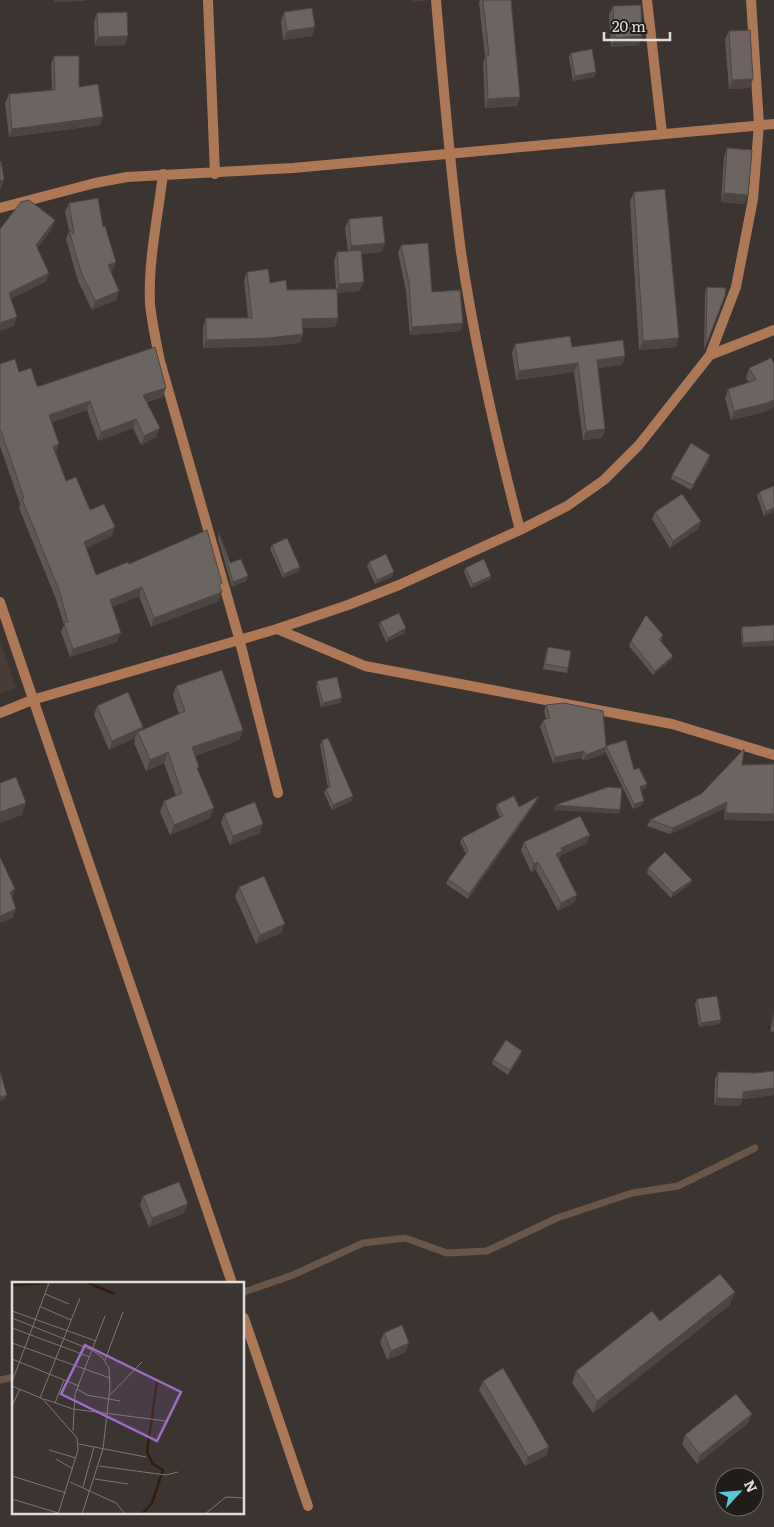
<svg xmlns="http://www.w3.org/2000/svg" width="774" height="1527" viewBox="0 0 774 1527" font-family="Literata,serif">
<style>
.built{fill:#493c34}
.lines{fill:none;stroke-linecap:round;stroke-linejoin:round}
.stream{stroke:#695648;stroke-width:7}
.street{stroke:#ad7855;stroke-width:10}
.wall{fill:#5d5653}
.shaded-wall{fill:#4c4643}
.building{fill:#6c6460;stroke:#4c4643}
.inset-river{fill:none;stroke:#351c0a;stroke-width:2.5}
.inset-road{fill:none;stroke:#7d7874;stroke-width:1}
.view{fill:#9f6ac8;fill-opacity:0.15;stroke:#9f6ac8;stroke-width:2.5}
.inset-edge{fill:none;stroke:#e1ddda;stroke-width:2.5}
</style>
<rect width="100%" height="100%" fill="#3b3430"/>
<path class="built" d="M0 641 16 688 0 694Z"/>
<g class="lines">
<path class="stream" d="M244 1292 293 1275 363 1243 405 1238 447 1253 487 1251 557 1218 632 1193 678 1186 755 1148
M0 1380 14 1377"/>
<path class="street" d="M208 0 215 174
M436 0C443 84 450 168 461 252 475 346 496 438 520 530
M647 0 662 133
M163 174C158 216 148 261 150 304 152 323 156 342 160 361L239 638 278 793
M0 208 95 183 127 177 293 168 774 124
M710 355 774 330
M0 602 232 1283
M277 629 365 666 672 724 774 755
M0 713 32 700 277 629 348 605 399 585 520 530 567 506 604 480 639 445 710 355 736 287 753 199 759 124 751 0
M244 1318 308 1506"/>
</g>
<path class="wall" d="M480 0H511L520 97 517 106 485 108 483 64 485 57 479 3Z
M613 6 639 45 611 47 609 15Z
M284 12 312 36 283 40 281 21Z
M97 13 125 45 95 46 94 22Z
M729 31 750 88 729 89 725 40Z
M571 53 596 72 594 77 573 81 569 57Z
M54 56 79 87 100 125 9 137 5 103 9 94 52 90 51 64Z
M727 148 748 195 745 204 721 202 724 157Z
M634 192 679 338 676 347 639 350 630 201Z
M69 203 103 227 116 262 112 271 111 272 119 291 116 300 92 310 78 281 66 239 69 231 65 212Z
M349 219 385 243 381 252 361 254 360 291 337 293 338 318 335 327 303 328V334L300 343 266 346 203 348V327L206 318H248L244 280 247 272 287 290 336 289 334 261 337 252 348 251 345 228Z
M401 245 432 292 463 323 460 331 410 335 406 291 398 253Z
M707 287 725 296 704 350 705 292Z
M515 344 572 347 625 356 622 365 598 368 605 429 602 438 583 440 574 372 516 380 512 353Z
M774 363 764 412 731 420 725 398 728 389 749 382 746 378 749 368Z
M0 364 19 372 37 386 163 397 147 402 156 437 141 445 133 428 98 441 87 410 52 422 56 453 66 481 112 536 86 548 96 575 129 564 220 588 222 592 218 601 151 627 139 596 112 607 117 642 70 657 61 632 64 625 56 599 19 508 20 504 0 446Z
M709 460 691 490 671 479 672 475Z
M759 492 774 512 764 516 757 496Z
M655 512 701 521 698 529 670 548 652 519Z
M219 533 230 563 248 576 246 581 232 587 218 538Z
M272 545 300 567 298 572 283 578 270 549Z
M369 562 392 577 375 584 367 566Z
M465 568 491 576 489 580 471 588 464 572Z
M380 622 405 633 386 642 379 626Z
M774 625 742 647 741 632 742 627Z
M663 635 661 641 673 656 671 660 653 675 629 646 631 641Z
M548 647 568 668 567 673 543 669 546 652Z
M317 681 342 698 340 703 321 707 316 686Z
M176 686 243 730 239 740 195 756 198 770 210 818 170 835 160 812 164 801 176 796 164 763 146 771 134 743 135 738 109 750 94 715 97 706 143 727 142 730 179 714 173 696Z
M546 705 606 746 634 770 647 784 646 788 640 791 644 801 642 805 633 809 605 751 604 754 583 761 582 758 553 763 540 727 543 720 546 719 544 711Z
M322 740 352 801 332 810 324 793 326 789 328 788 320 745Z
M774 764V821L724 820 725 808 670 834 647 826 650 820 701 794 742 765Z
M537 801 468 899 446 884 448 879 466 854 460 842 462 838 500 817 496 808 497 804 519 807Z
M224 814 260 833 230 845 221 823Z
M524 842 587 843 561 855 559 859 575 902 558 911 536 870 531 872 521 850Z
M648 868 692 880 690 884 671 898 647 873Z
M239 887 281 933 256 944 235 896Z
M697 999 721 1020 719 1024 699 1027 695 1004Z
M774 1011V1032L770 1031Z
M520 1056 508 1075 492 1064 493 1060Z
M774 1071V1095L743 1099 740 1106 714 1105 715 1079 718 1072 756 1073Z
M143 1196 184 1213 149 1227 140 1205Z
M730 1305 593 1413 572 1383 576 1371 660 1321Z
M384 1333 406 1352 387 1360 380 1342Z
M483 1381 549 1447 546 1456 525 1466 479 1390Z
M752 1414 748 1423 697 1464 682 1444 685 1435Z"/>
<path class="shaded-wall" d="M55 0H85V1L54 2Z
M413 0H429L412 2Z
M315 27 312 36 283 40 287 31Z
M128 36 125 45 95 46 98 37Z
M642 36 639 45 611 47 615 38Z
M596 72 594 77 573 81 575 76Z
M753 79 750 88 729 89 732 80Z
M520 97 517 106 485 108 488 99Z
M103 117 100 125 9 137 12 129Z
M4 180 1 189H0V181Z
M724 193 748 195 745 204 721 202Z
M55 220 52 229 33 254 36 245Z
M385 243 381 252 348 255 351 246Z
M116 262 112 271 105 274 108 265Z
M49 273 46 282 5 302 9 293Z
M364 282 360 291 336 293 339 284Z
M119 291 116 300 92 310 95 301Z
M17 317 14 326 0 331V323Z
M338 318 335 327 299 328 302 319Z
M463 323 460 331 410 335 412 327Z
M303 334 300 343 266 346 203 348 206 340Z
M679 338 676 347 639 350 643 341Z
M625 356 622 365 594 369 597 360Z
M578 363 574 372 516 380 519 371Z
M166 388 163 397 140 403 143 395Z
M774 400V407L764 412 731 420 734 411Z
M90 401 87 410 46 424 49 415Z
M136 419 133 428 98 441 101 432Z
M160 428 156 437 141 445 144 436Z
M605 429 602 438 583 440 586 431Z
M59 444 56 453 50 455 53 447Z
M710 455 709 460 691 490 693 485Z
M774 508V512L764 516 766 511Z
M701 521 698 529 670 548 673 541Z
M115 527 112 536 81 551 84 542Z
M300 567 298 572 283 578 284 574Z
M394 572 392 577 375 584 377 580Z
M248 576 246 581 232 587 233 582Z
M491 576 489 580 471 588 473 584Z
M142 587 139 596 107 609 110 600Z
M222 592 218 601 151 627 154 618Z
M406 628 405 633 386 642 388 638Z
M121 633 117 642 70 657 73 649Z
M774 641V646L742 647 743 643Z
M673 656 671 660 653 675 655 671Z
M342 698 340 703 321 707 323 703Z
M143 727 140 736 138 732 135 738 109 750 112 741Z
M243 730 239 740 188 758 192 747Z
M606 747 604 754 583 761 586 755Z
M584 751 582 758 553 763 555 757Z
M168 752 164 763 146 771 150 760Z
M647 784 646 788 638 792 640 787Z
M353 796 352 801 332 810 333 805Z
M539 796 537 801 468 899 469 894Z
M644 801 642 805 633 809 634 804Z
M727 802 725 808 670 834 673 828Z
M26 803 22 815 0 823V812Z
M556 805 620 810 619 814 554 810Z
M214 808 210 818 170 835 174 825Z
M726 813 774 814V821L724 820Z
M263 824 260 833 230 845 233 836Z
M590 835 587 843 561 855 559 859 553 862 556 854 561 848Z
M538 862 536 870 531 872 534 864Z
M692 880 690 884 671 898 673 893Z
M15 889 12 898 6 901 10 892Z
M577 895 575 902 558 911 561 903Z
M16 909 13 918 0 923V916Z
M285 924 281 933 256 944 260 935Z
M721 1020 719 1024 699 1027 701 1023Z
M522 1051 520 1056 508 1075 510 1070Z
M774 1088V1095L743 1099 740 1106 714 1105 717 1098 743 1092Z
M7 1095 5 1099 0 1101V1097Z
M188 1204 184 1213 149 1227 152 1218Z
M735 1292 730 1305 593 1413 597 1401Z
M409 1343 406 1352 387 1360 391 1351Z
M752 1414 748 1423 697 1464 700 1455Z
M549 1447 546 1456 525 1466 528 1457Z"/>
<path class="building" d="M483 0H511L520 97 488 99 486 55H489Z
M641 5 642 36 615 38 613 6Z
M312 8 315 27 287 31 284 12Z
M127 12 128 36 98 37 97 13Z
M750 30 753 79 732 80 729 31Z
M592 49 596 72 575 76 571 53Z
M54 56H79V87L98 84 103 117 12 129 9 94 55 90Z
M727 148 752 150 748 195 724 193Z
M1 161 4 180 0 181V162Z
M665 189 679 338 643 341 634 192Z
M98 198 103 227 105 226 116 262 108 265 119 291 95 301 81 272 69 230 74 234 69 203Z
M29 200 55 220 36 245 49 273 9 293 17 317 0 323V229L21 202Z
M382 216 385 243 351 246 349 219Z
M428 243 432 292 460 290 463 323 412 327 409 283 401 245Z
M361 250 364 282 339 284 337 252Z
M268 269 270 283 286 280 287 290 337 289 338 318 302 319 303 334 269 338 206 340V318H252L247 272Z
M707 287 726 288 725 296 706 345Z
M570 336 572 347 623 340 625 356 597 360 605 429 586 431 578 363 519 371 515 344Z
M155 347 166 388 143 395 160 428 144 436 136 419 101 432 90 401 49 415 59 444 53 447 66 481 76 477 90 510 104 504 115 527 84 542 96 575 128 562 129 564 207 530 222 583 219 585 222 592 154 618 142 587 110 600 121 633 73 649 64 623 68 622 59 590 22 499 24 498 1 431H0V364L15 359 19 372 31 368 37 386H40Z
M771 358 774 363V400L767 403 734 411 728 389 756 380 749 368Z
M691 443 710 455 693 485 672 475Z
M774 486V508L766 511 759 492Z
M682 494 701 521 673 541 655 512Z
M219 533 230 563 241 559 248 576 233 582Z
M287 538 300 567 284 574 272 545Z
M386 554 394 572 377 580 369 562Z
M484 559 491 576 473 584 465 568Z
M399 613 406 628 388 638 380 622Z
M646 615 663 635 659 639 673 656 655 671 631 641Z
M774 625V641L743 643 742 627Z
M548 647 571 651 568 668 545 664Z
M222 670 243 730 192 747 199 767 197 768 214 808 174 825 164 801 182 793 168 752 150 760 138 732 185 711 176 686Z
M337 677 342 698 323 703 317 681Z
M128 692 143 727 112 741 97 706Z
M564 703 603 711 606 747 586 755 584 751 555 757 543 720 550 718 546 705Z
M328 738 353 796 333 805 326 789 330 787 322 740Z
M626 740 634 770 639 768 647 784 640 787 644 801 634 804 606 746Z
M744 749 742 765 774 764V814L726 813 727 802 673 828 650 820 701 794Z
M16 777 26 803 0 812V783Z
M608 787 622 788 620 810 556 805Z
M514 796 519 807 539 796 469 894 448 879 468 851 462 838 503 816 497 804Z
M255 802 263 824 233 836 224 814Z
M580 816 590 835 561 848 562 851 556 854 577 895 561 903 538 862 534 864 524 842Z
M665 852 692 880 673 893 648 868Z
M0 857 15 889 10 892 16 909 0 916Z
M264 876 285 924 260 935 239 887Z
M717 996 721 1020 701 1023 697 999Z
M774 1013V1027H772Z
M506 1040 522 1051 510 1070 493 1060Z
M774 1071V1088L743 1092V1099L717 1098 718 1072 756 1073Z
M0 1072 7 1095 0 1097Z
M179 1182 188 1204 152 1218 143 1196Z
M720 1274 735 1292 597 1401 576 1371 652 1311 660 1321Z
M402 1325 409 1343 391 1351 384 1333Z
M503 1368 549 1447 528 1457 483 1381Z
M736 1394 752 1414 700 1455 685 1435Z"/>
<g transform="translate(12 1282)">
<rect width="232" height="232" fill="#3b3430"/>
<path class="inset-river" d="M76 1 103 12M0 3 34 1M130 232 140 221 151 188 141 182 135 170 145 100"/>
<path class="inset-road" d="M33 12 57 22M29 25 59 38M0 29 84 59M0 36 80 68 90 75 97 86 98 105 91 167 70 232M0 46 78 75M0 61 98 96M0 77 67 104M93 78 111 30M0 100 37 1M0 104 31 117 65 156 66 168 46 232M65 107 75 113 108 119M98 113 130 80M28 116 68 16M32 117 61 127 154 139M43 121 52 98M0 124 8 107M61 149 63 112 93 34M67 162 134 175M37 168 64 176M44 177 61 187M87 184 154 193 166 190M0 194 54 211M83 197 116 202M58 200 104 221 113 232M71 205 82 165M0 217 46 231M193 232 214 215 233 216"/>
<path class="view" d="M73 63 169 110 145 159 49 112Z"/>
<rect width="232" height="232" class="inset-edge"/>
</g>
<g transform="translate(739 1492) rotate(64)"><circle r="24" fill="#1f1c1a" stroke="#6d6967"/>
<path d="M0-4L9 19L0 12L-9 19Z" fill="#52cbd7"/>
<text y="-8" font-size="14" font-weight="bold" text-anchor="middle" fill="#e1ddda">N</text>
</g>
<path d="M604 32v8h66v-8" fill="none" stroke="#e1ddda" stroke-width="2.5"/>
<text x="612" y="32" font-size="15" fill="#e1ddda" stroke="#1f1c1a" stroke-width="4" paint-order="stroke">20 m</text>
</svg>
